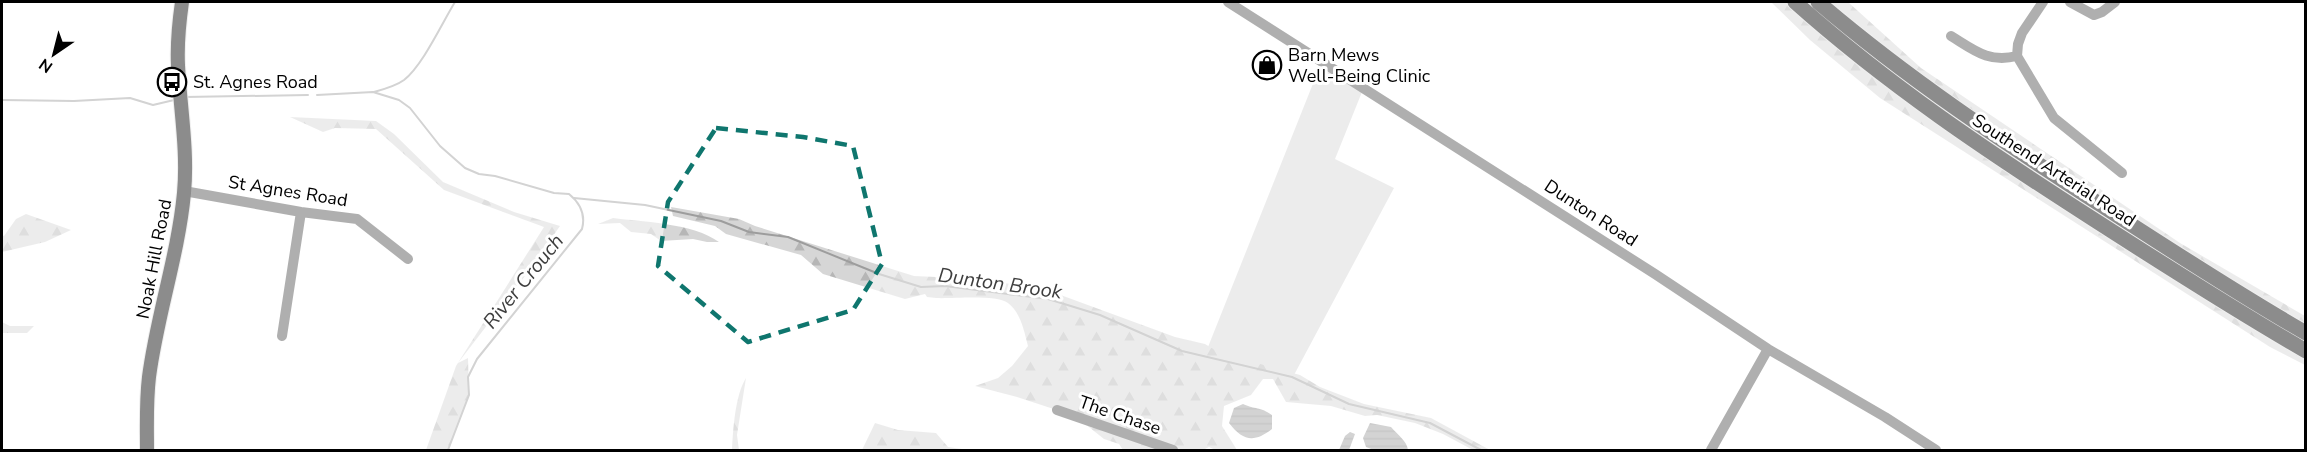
<svg xmlns="http://www.w3.org/2000/svg" width="2307" height="452" viewBox="0 0 2307 452" font-family="'Nunito Sans',sans-serif">
<style>
.green{fill:#d6d6d6}
.forest{fill:url(#forest-firs)}
.water{fill:url(#water-rules)}
.lines{fill:none;stroke-linecap:round;stroke-linejoin:round}
.stream{stroke:#9d9d9d;stroke-width:2}
.major-casing{stroke:#dbdbdb;stroke-width:16}
.highway-casing{stroke:#dbdbdb;stroke-width:17}
.minor{stroke:#4f4f4f;stroke-width:10}
.major{stroke:#000;stroke-width:14}
.highway{stroke:#000;stroke-width:15}
.marked{fill:none;stroke:#0f766e;stroke-width:4.5;stroke-dasharray:12 8;stroke-linejoin:round}
.labels{text-anchor:middle;stroke-width:6;stroke-linejoin:round;paint-order:stroke}
.poi-label{font-size:18px;fill:#000;stroke:#fff;text-anchor:start}
.street-label{font-size:18px;fill:#000;stroke:#fff}
.water-label{font-size:20px;font-style:italic;fill:#3e3e3e;stroke:#fff}
</style>
<defs>
<pattern id="forest-firs" width="22" height="20" patternUnits="userSpaceOnUse" patternTransform="scale(1.5)"><rect width="22" height="20" fill="#d6d6d6"/><path d="M5 1l3.5 6h-7zM16 11l3.5 6h-7z" fill="#b6b6b6"/></pattern>
<pattern id="water-rules" width="6" height="5" patternUnits="userSpaceOnUse" patternTransform="scale(1.5)"><rect width="6" height="5" fill="#9d9d9d"/><path d="M0 2.5h6" fill="none" stroke="#858585"/></pattern>
</defs>
<rect width="100%" height="100%" fill="#fff"/>
<path class="green" d="M1322 61 1364 87 1335 159 1394 188 1294 375 1206 352Z"/>
<path class="forest" d="M1771 2H1848L1921 68 2180 243 2305 316V365L2270 347 1880 98 1810 40Z
M290 117 376 121 394 134 443 182 514 212 560 226 525 276 458 363 468 358 469 395 448 450H426L456 366 544 227 444 190 376 129 335 128 323 132Z
M671 207 739 219 755 226 914 276 981 279 1047 290 1175 337 1205 344 1220 353 1300 375 1320 387 1364 404 1431 418 1490 450H1473L1443 434 1415 423 1377 415 1365 416 1331 406 1286 402 1273 379H1263L1251 395 1224 406 1222 426 1237 450H1215L1209 447 1203 450H1123L1119 444 1104 439 1075 416 1017 397 975 386 998 378 1012 366 1028 346C1024 331 1021 313 1008 303 996 294 952 299 936 298L927 297 925 294 905 299 823 274 801 255 726 234 715 226 673 216Z
M26 214 71 230 45 242 2 252V235L4 236 16 219Z
M613 218C643 222 693 223 719 242H707L693 239 661 241 651 234 631 232 620 223 598 224Z
M2 322 10 326H34L27 333H2Z
M746 378 737 435 739 450H732C733 431 735 395 746 378Z
M875 423 898 430 936 433 948 447 969 450H862Z"/>
<path class="water" d="M1243 404C1256 410 1259 406 1272 415V429C1254 443 1243 441 1229 423L1234 408Z
M1370 423 1391 427C1398 435 1407 441 1408 450H1374L1366 447 1363 438Z
M1350 432 1355 434 1349 450H1339L1345 436Z"/>
<g class="lines">
<path class="stream" d="M374 92C385 89 396 86 404 80 423 65 442 23 455 2
M317 95 373 92 399 100 410 108 440 146 465 168 479 174 495 176 554 193 569 194C580 203 586 214 582 229L477 359 468 377 469 395 448 450
M185 97 308 95
M2 100 74 101 130 98 153 105 174 100
M574 198 645 205 721 221 749 232 788 237 879 274 921 287 945 286 1048 299 1100 315 1182 351 1292 377 1349 404 1430 423 1481 450"/>
<g class="major-casing">
<path id="major" d="M147 450C147 426 146 402 149 377 157 315 178 256 184 193 188 150 180 108 178 65 177 44 179 23 182 2"/>
</g>
<g class="highway-casing">
<path id="highway" d="M1795 2C1888 85 1987 151 2093 219 2163 264 2233 309 2306 351
M1818 2C1908 79 2002 141 2101 205 2169 249 2236 293 2306 333"/>
</g>
<path class="minor" d="M1228 2 1655 274 1768 349 1885 417 1936 450
M2043 2 2022 33 2018 44 2017 56 2054 118 2122 173
M2070 2 2094 15 2102 12 2115 2
M1951 36C1974 50 1988 63 2017 56
M184 191 301 212 357 219 408 259
M282 336 301 212
M1057 410 1173 450
M1711 450 1768 349"/>
<use href="#major" class="major"/>
<use href="#highway" class="highway"/>
</g>
<path d="M0 0H2307V452H0ZM716 128 803 137 853 146 882 264 853 310 748 342 658 266 668 202Z" fill="#fff" fill-opacity=".55" fill-rule="evenodd"/>
<path class="marked" d="M716 128 803 137 853 146 882 264 853 310 748 342 658 266 668 202Z"/>
<defs>
<g id="shop-ring" transform="scale(1.5)"><circle r="9.5" fill="#fff" stroke="#000" stroke-width="1.5"/><path d="M-5-2.5h2.3a2.7 3.5 0 0 1 5.4 0H5L5.5 6h-11ZM-1.5-2.5h3a1.5 2.3 0 0 0-3 0Z" fill="#000"/></g>
<g id="bus-ring" transform="scale(1.5)"><circle r="9.5" fill="#fff" stroke="#000" stroke-width="1.5"/><path d="M-5-6H5V4H4V6H2V4H-2V6H-4V4H-5ZM-3.5-4V0h7V-4ZM-3.5 1.2v1.5H-2V1.2ZM2 1.2v1.5H3.5V1.2Z" fill="#000"/></g>
</defs>
<g fill-rule="evenodd">
<use href="#shop-ring" x="1267" y="65"/>
<use href="#bus-ring" x="172" y="82"/>
</g>
<g class="labels">
<g class="poi-label">
<text x="1288" y="61">Barn Mews<tspan x="1288" dy="21">Well-Being Clinic</tspan></text>
<text x="193" y="88">St. Agnes Road</text>
</g>
<g class="street-label">
<text transform="translate(2054 170) rotate(33)" y="6">Southend Arterial Road</text>
<text transform="translate(288 191) rotate(9)" y="6">St Agnes Road</text>
<text transform="translate(1591 213) rotate(33)" y="6">Dunton Road</text>
<text transform="translate(154 259) rotate(-79)" y="6">Noak Hill Road</text>
<text transform="translate(1120 415) rotate(19)" y="6">The Chase</text>
</g>
<g class="water-label">
<text transform="translate(523 281) rotate(-51)" y="7">River Crouch</text>
<text transform="translate(1000 283) rotate(8)" y="7">Dunton Brook</text>
</g>
</g>
<rect width="2307" height="452" fill="none" stroke="#000000" stroke-width="6"/>
<g transform="translate(54 54) rotate(215)" stroke="#ffffff" stroke-width="4.5" paint-order="stroke">
<path d="M0-4.5L10 22L0 15L-10 22Z" fill="#000000"/>
<text y="-9" font-size="16" font-weight="bold" text-anchor="middle" fill="#000000">N</text>
</g>
</svg>
